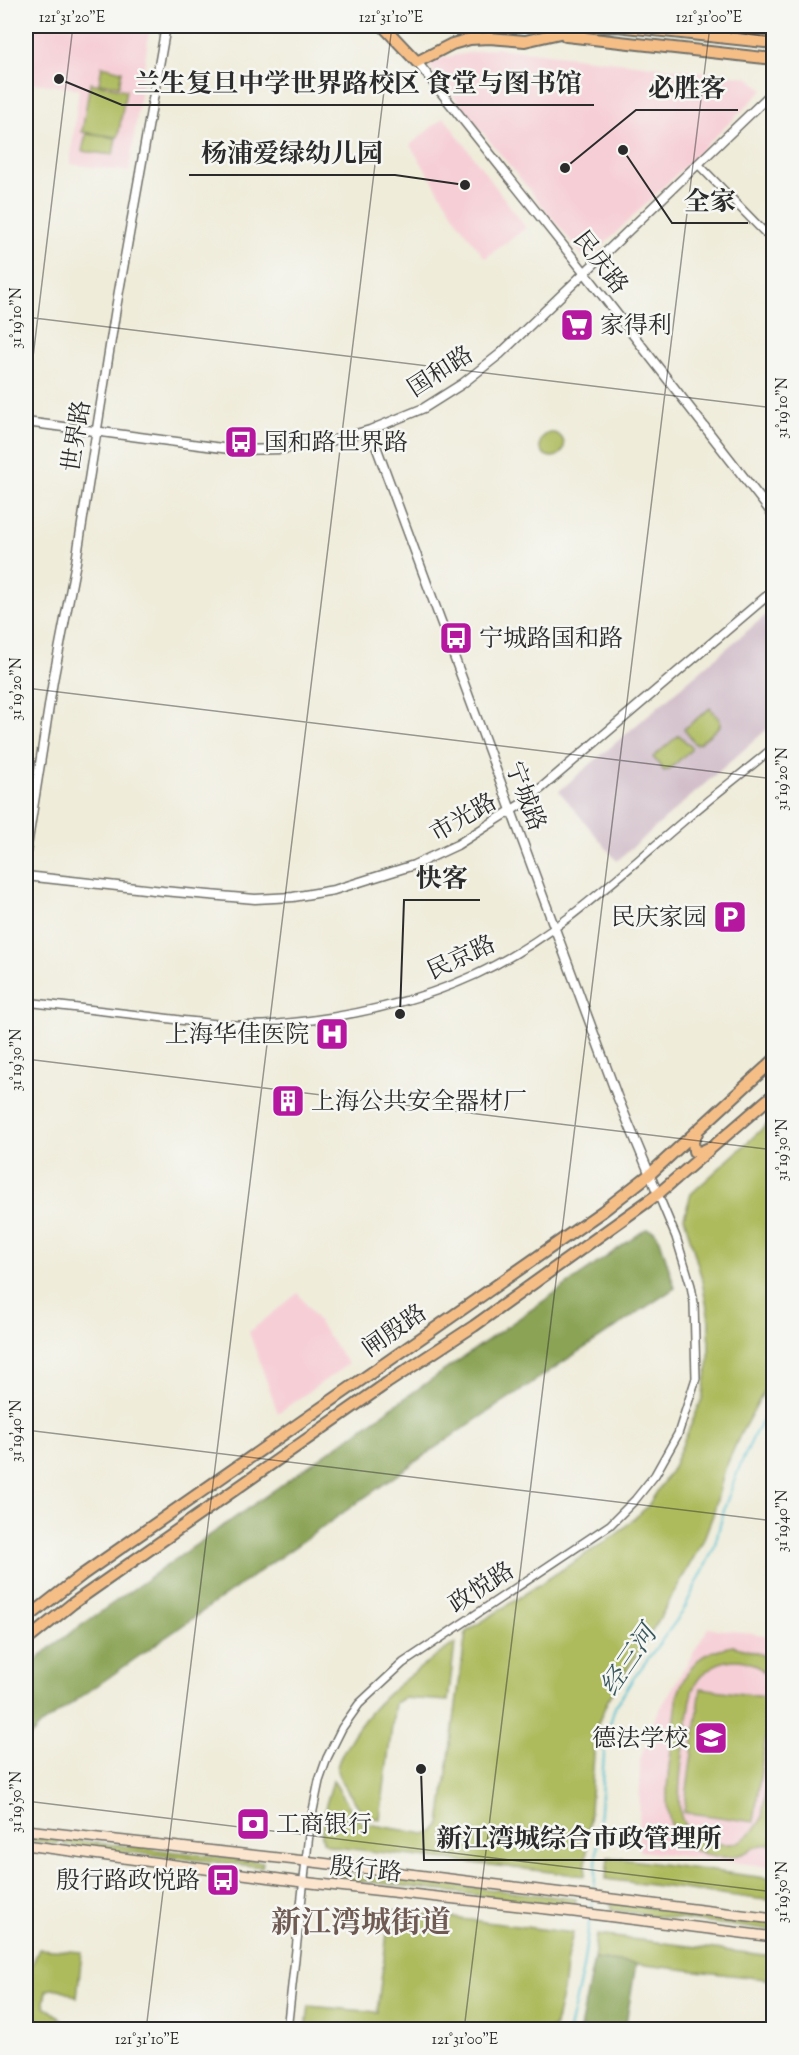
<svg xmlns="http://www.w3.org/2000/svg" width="799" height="2055" viewBox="0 0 799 2055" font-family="'Sorts Mill Goudy','Noto Serif SC',serif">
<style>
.built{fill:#f6cfd6}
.industrial{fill:#d1bdc9}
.green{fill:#aebb5d;stroke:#6c7344;stroke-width:1.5}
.forest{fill:#8aa354;stroke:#5a6740;stroke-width:1.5}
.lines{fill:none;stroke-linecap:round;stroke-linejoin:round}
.stream{stroke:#57c1d2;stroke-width:2}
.minor-casing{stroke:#706f68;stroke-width:10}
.tertiary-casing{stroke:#706f68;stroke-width:11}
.secondary-casing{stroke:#706f68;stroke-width:12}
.primary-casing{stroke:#706f68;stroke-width:14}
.minor{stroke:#fff;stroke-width:7}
.tertiary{stroke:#fff;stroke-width:8}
.secondary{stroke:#fbe5cf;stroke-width:9}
.primary{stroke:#f6be87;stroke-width:10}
.ticks{fill:none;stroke:#2b2b2b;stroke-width:1.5;stroke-opacity:0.45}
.labels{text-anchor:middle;stroke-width:5;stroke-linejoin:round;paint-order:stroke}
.street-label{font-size:24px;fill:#2b2b2b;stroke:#f6f6f2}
.poi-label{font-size:24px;fill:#2b2b2b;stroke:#f6f6f2;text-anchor:start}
.water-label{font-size:26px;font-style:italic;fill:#38585d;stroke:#f6f6f2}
.district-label{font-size:30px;font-weight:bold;fill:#705b54;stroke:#f6f6f2}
.leader{fill:none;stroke:#2b2b2b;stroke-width:2}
.callout-dot{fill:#2b2b2b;stroke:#f6f6f2;stroke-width:2}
.callout-label{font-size:26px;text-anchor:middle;font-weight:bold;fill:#2b2b2b;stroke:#f6f6f2;stroke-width:5;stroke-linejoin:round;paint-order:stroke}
.neatline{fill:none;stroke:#2b2b2b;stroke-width:2}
.ticks-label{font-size:15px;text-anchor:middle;fill:#2b2b2b}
</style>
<rect width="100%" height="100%" fill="#f6f6f2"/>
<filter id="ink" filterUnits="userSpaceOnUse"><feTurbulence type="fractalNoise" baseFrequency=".0167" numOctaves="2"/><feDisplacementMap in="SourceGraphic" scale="12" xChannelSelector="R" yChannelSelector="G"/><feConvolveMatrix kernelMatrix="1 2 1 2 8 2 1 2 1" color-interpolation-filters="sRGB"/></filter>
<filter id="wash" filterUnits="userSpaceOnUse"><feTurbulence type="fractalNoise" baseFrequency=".008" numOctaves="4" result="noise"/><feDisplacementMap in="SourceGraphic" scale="24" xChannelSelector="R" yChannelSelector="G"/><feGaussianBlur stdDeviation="1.35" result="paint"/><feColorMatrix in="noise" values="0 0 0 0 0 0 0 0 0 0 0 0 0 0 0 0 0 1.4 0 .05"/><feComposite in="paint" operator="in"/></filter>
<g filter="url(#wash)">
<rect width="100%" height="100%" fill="#efecda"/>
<path class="built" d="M26 26H150L129 172 70 164 79 89 26 82Z
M496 48 748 77 763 90 587 261 425 61Z
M444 117 526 228 485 258 461 226 410 145Z
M298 1293 348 1364 278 1413 249 1332Z
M708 1628 773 1636V1867L639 1851 640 1760 656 1716Z"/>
<path class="industrial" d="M773 609V724L617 861 559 791Z"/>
<path class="green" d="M102 66 122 71 119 86 99 83Z
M90 83 126 90 118 137 82 132Z
M86 134 116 138 113 155 82 151Z
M540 445a12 12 0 1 1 24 0a12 12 0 1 1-24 0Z
M710 708 720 720V726L700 743 695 744 684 729Z
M679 735 691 747V750L669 769 664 771 653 757Z
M773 1119V1375L740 1435 725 1469 713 1515 703 1541 658 1621 608 1700 596 1728 585 1876 334 1847 324 1843C316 1826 329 1798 333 1780L353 1813 362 1823 425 1834 433 1832 440 1824 466 1632 617 1534 647 1507 672 1469 702 1399 709 1360V1319L701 1276 684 1217 691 1194Z
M455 1643 448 1701 403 1698 395 1703 380 1819 366 1817C359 1808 338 1779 337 1770 337 1762 342 1754 346 1748 370 1701 412 1673 455 1643Z
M733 1646 760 1654 773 1662V1685C755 1647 706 1655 692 1691 689 1720 673 1796 682 1819 687 1835 707 1843 723 1844 740 1846 754 1832 762 1818L773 1732V1830L772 1845C757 1843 755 1849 742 1854 734 1857 724 1858 715 1856 659 1849 665 1800 670 1758 673 1737 675 1716 678 1694 688 1663 702 1651 733 1646Z
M701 1688 771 1698 754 1822 684 1812Z
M26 1835 59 1839 58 1844 26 1840Z
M64 1839 82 1841 263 1862 262 1867 64 1845Z
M608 1857 773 1879V1901L606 1879Z
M331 1872 576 1899 575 1907 330 1877Z
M611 1903 773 1923V1931L611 1910Z
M390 1910 573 1933 567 1958 563 1991 554 2029H306L309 2006 377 2012Z
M597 1935 773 1956V1980L594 1959Z
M39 1949 82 1952 77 1998C68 1992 56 1985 46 1991L44 2002 45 2006 74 2029H26V1978Z"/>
<path class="forest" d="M646 1229 654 1231 660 1240 675 1288 465 1427 41 1725 26 1741V1670L52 1646Z
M594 1959 636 1964 625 2029H580Z"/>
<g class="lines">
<path class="stream" d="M594 1892 605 1741 615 1707 633 1679 682 1613 714 1548 725 1506 739 1468 756 1431 774 1402
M591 1910 593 1898
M569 2030 583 1968 590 1916"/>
</g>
</g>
<g filter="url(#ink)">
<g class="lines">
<g class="minor-casing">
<path id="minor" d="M698 164 774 242
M26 1002C69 1007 113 1012 156 1017 196 1022 237 1028 278 1024 345 1018 414 1003 475 975 558 937 624 871 693 813 719 791 747 770 774 747
M287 2030 310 1825 319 1781 327 1758 342 1728 359 1704 403 1663 610 1525 635 1500 655 1475 678 1434 696 1378 694 1303 691 1286 676 1237 658 1194"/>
</g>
<g class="tertiary-casing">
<path id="tertiary" d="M417 62 585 273 774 516
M26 422 237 450 282 449 324 443 370 430 424 408 462 384 500 354 774 91
M370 430 617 1096 658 1194
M26 853 53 681 76 562 116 308 166 26
M26 876 163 891 255 899 293 897 334 890 414 865 457 845 526 801 774 590"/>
</g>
<g class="secondary-casing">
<path id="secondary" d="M26 1830 305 1861 774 1919
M26 1845 302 1882 574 1912 774 1937"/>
</g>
<g class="primary-casing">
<path id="primary" d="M383 26 417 62 452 44 470 39 489 38 525 41 582 28 616 26
M617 26 774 43
M566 36 774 59
M697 1133 693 1141 694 1151 700 1152 709 1148
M26 1619 82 1575 603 1211 649 1175 774 1060
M26 1641 72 1604 387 1383 474 1326 658 1194 774 1094"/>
</g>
<use href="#minor" class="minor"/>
<use href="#tertiary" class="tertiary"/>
<use href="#secondary" class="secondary"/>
<use href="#primary" class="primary"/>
</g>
</g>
<path class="ticks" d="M676 26 774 37M26 317 774 408M26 415 73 26M26 688 774 779M26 1059 774 1150M26 1430 774 1521M26 1801 774 1892M146 2030 392 26M464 2030 710 26"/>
<defs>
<g id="supermarket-square" transform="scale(1.725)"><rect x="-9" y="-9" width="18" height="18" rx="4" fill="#b5179e" stroke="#f6f6f2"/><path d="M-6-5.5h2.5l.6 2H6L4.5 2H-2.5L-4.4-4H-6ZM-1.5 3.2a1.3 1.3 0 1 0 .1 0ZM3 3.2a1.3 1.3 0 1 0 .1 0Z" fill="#fff"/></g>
<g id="bus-square" transform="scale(1.725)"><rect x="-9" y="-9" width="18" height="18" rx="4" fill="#b5179e" stroke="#f6f6f2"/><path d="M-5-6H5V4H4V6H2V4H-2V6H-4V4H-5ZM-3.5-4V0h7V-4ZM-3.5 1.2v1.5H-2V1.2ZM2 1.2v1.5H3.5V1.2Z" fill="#fff"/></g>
<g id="parking-square" transform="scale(1.725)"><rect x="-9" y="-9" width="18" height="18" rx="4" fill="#b5179e" stroke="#f6f6f2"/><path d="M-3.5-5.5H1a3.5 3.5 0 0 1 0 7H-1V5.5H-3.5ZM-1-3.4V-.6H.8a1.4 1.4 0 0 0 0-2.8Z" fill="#fff"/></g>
<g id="hospital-square" transform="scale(1.725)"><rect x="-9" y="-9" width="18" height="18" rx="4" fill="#b5179e" stroke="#f6f6f2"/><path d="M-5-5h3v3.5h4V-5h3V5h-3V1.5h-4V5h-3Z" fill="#fff"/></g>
<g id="building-square" transform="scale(1.725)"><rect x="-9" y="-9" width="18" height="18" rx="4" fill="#b5179e" stroke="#f6f6f2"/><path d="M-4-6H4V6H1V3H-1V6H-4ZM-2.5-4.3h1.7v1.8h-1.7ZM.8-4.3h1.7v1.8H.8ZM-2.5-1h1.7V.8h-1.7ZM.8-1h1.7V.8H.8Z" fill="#fff"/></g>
<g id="school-square" transform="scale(1.725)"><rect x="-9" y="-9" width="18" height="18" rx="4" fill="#b5179e" stroke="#f6f6f2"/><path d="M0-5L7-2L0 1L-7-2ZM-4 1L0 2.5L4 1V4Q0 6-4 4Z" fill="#fff"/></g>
<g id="bank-square" transform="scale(1.725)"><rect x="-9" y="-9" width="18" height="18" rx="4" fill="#b5179e" stroke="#f6f6f2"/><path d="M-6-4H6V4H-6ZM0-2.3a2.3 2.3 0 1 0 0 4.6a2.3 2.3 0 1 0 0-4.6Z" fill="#fff"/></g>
</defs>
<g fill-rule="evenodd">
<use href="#supermarket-square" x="577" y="325"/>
<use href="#bus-square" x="241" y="442"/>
<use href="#bus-square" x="456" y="638"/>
<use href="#parking-square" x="730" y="917"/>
<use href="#hospital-square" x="332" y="1034"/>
<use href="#building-square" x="288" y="1101"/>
<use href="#school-square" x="711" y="1738"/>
<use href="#bank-square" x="253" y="1824"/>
<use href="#bus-square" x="223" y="1880"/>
</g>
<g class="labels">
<g class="street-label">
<text transform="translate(601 262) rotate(52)" y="8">民庆路</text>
<text transform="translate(440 371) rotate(-33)" y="8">国和路</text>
<text transform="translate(76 436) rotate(-81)" y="8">世界路</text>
<text transform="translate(526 796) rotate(69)" y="8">宁城路</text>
<text transform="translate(463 817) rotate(-30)" y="8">市光路</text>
<text transform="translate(461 957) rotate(-25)" y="8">民京路</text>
<text transform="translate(394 1330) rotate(-35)" y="8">闸殷路</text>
<text transform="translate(481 1587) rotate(-33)" y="8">政悦路</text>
<text transform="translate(366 1869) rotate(6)" y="8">殷行路</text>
</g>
<g class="poi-label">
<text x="600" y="333">家得利</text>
<text x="264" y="450">国和路世界路</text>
<text x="479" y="646">宁城路国和路</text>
<text x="707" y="925" text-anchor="end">民庆家园</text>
<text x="309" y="1042" text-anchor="end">上海华佳医院</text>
<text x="311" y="1109">上海公共安全器材厂</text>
<text x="688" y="1746" text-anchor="end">德法学校</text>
<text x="276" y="1832">工商银行</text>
<text x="200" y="1888" text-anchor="end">殷行路政悦路</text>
</g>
<g class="water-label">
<text transform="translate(628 1660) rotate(-56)" y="9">经三河</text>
</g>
<g class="district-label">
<text x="361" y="1932">新江湾城街道</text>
</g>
</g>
<path class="leader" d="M59 79L122 105H594M565 168L636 110H738M465 185L395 175H189M623 150L672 223H748M400 1014L404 900H480M421 1769L424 1860H734"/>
<g class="callout-dot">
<circle cx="59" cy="79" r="6"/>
<circle cx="565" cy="168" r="6"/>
<circle cx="465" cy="185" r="6"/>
<circle cx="623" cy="150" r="6"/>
<circle cx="400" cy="1014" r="6"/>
<circle cx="421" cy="1769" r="6"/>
</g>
<g class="callout-label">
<text x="358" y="92">兰生复旦中学世界路校区 食堂与图书馆</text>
<text x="687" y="97">必胜客</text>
<text x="292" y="162">杨浦爱绿幼儿园</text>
<text x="710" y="210">全家</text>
<text x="442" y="887">快客</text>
<text x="579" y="1847">新江湾城综合市政管理所</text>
</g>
<rect width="799" height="2055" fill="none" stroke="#f6f6f2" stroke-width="66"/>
<rect x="33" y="33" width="733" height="1989" class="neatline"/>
<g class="ticks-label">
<text x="72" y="22">121°31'20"E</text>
<text x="391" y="22">121°31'10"E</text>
<text x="709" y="22">121°31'00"E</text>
<text transform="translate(16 318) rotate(-90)" y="5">31°19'10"N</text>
<text transform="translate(782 408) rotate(-90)" y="5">31°19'10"N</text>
<text transform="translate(16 689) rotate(-90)" y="5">31°19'20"N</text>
<text transform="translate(782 779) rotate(-90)" y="5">31°19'20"N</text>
<text transform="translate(16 1060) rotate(-90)" y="5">31°19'30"N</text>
<text transform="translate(782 1150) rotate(-90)" y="5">31°19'30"N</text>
<text transform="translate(16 1431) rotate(-90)" y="5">31°19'40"N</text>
<text transform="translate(782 1521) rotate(-90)" y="5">31°19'40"N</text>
<text transform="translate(16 1802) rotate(-90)" y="5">31°19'50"N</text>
<text transform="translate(782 1892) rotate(-90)" y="5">31°19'50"N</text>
<text x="147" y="2044">121°31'10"E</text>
<text x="465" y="2044">121°31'00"E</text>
</g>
</svg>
